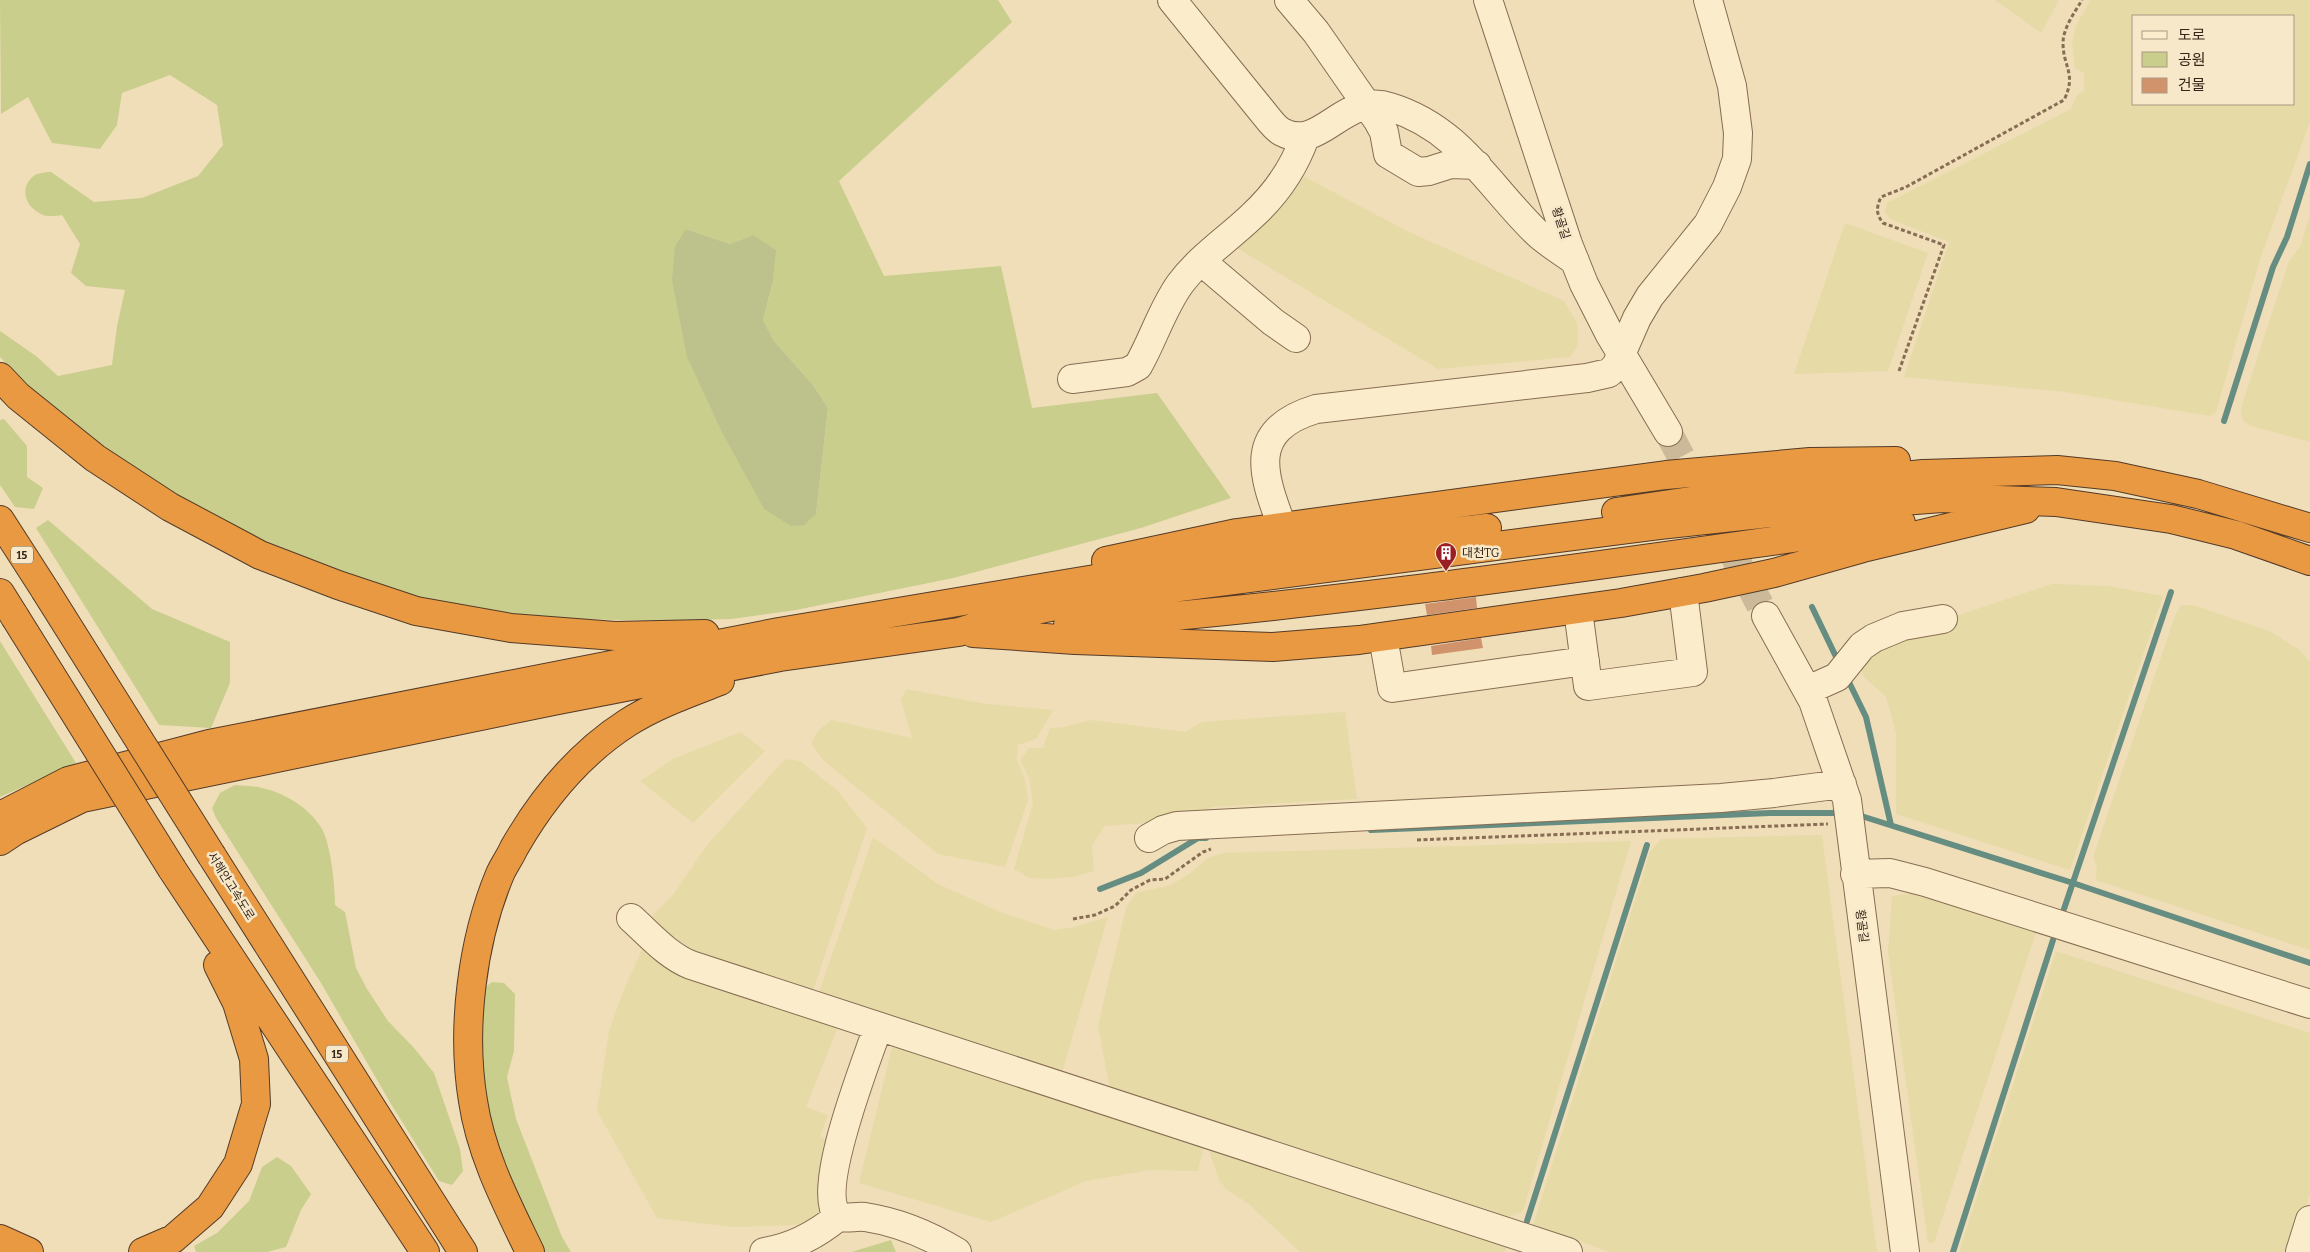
<svg xmlns="http://www.w3.org/2000/svg" width="2310" height="1252" viewBox="0 0 2310 1252" font-family="Bitter,'Noto Sans KR',serif">
<style>
.farmland{fill:#e6daa6;fill-rule:evenodd}
.green{fill:#c9ce8d;fill-rule:evenodd}
.cemetery{fill:#bdc28d}
.lines{fill:none;stroke-linecap:round;stroke-linejoin:round}
.stream{stroke:#668d82;stroke-width:6}
.building{fill:#d1936c}
.minor-tunnel{stroke:#cbb999;stroke-width:28;stroke-dasharray:28 14;stroke-linecap:butt}
.minor-casing{stroke:#876d53;stroke-width:30}
.highway-casing{stroke:#543b28;stroke-width:30}
.path{stroke:#876d53;stroke-width:3;stroke-dasharray:4 2.5;stroke-linecap:butt}
.minor{stroke:#fbeccc;stroke-width:28}
.highway{stroke:#e89941;stroke-width:28}
.highway-bridge-casing{stroke:#543b28;stroke-width:30;stroke-linecap:butt}
.highway-bridge{stroke:#e89941;stroke-width:28}
.labels{text-anchor:middle;stroke-width:5;stroke-linejoin:round;paint-order:stroke}
.shield{fill:#f7e8c9;stroke:#6f604e;stroke-width:1}
.shield-label{font-size:11px;font-weight:bold;fill:#352619}
.street-label{font-size:12px;fill:#352619;stroke:#f7e8c9}
.poi-label{font-size:12px;fill:#352619;stroke:#f7e8c9;text-anchor:start}
</style>
<rect width="100%" height="100%" fill="#f0deb9"/>
<path class="farmland" d="M1995 0H2059L2041 33Z
M2090 0H2310V122L2261 256 2216 412 2210 416 2066 392 1904 377 1949 242 1890 219 1885 212 1887 203 2071 109 2077 95 2084 91V73L2075 68 2072 44 2075 28ZM2134 16H2294V104H2134Z
M1301 175 1409 232 1564 301 1577 323 1578 345 1570 357 1438 369 1229 243Z
M2310 214V442L2251 426 2244 421 2241 415 2242 405 2289 261 2301 245Z
M1845 223 1928 253 1888 371 1794 374Z
M2052 584 2108 586 2163 596 2070 870 1896 814V733L1886 697 1863 676 1861 664 1864 654 1941 627 1949 634 1953 617Z
M2182 605 2196 606 2269 631 2300 650 2310 662V950L2096 880 2097 867 2093 857 2176 613Z
M906 689 986 704 1053 710 1036 739 1018 745 1017 760 1025 779 1028 800 1005 867 938 854 823 760 811 743 818 731 831 720 912 738 901 700Z
M1345 712 1357 799 1211 807 1202 819 1104 826 1092 846 1094 871 1073 877 1046 879 1029 878 1014 869 1033 803 1029 778 1020 760 1029 748H1043L1050 728 1063 727 1092 720 1185 732 1202 722Z
M741 732 765 751 693 823 640 781 673 759Z
M785 759 800 761 837 790 867 828 812 994 698 953 662 932 651 917 673 895 707 845Z
M1822 835 1877 1252H1610L1533 1225 1650 852 1661 839Z
M873 837 938 884 1000 912 1054 930 1074 927 1108 917 1061 1075 817 998Z
M1631 841 1523 1211 1505 1219 1110 1090 1098 1025 1126 908 1136 893 1170 885 1188 875 1209 857 1225 853Z
M1914 893 2037 929 1934 1243 1928 1242 1888 952 1892 896Z
M644 945 673 972 840 1022 806 1107 828 1115 820 1137 835 1143 822 1212 798 1225 733 1227 657 1218 597 1111 609 1031 623 992Z
M2056 951 2310 1033V1194L2291 1252H1959Z
M893 1043 1204 1144 1198 1171 1150 1170 1086 1181 991 1222 859 1183Z
M1209 1143 1507 1246 1505 1252H1300L1249 1204 1226 1189 1219 1180 1209 1150Z"/>
<path class="green" d="M0 0H998L1012 22 839 181 884 276 1001 266 1032 408 1157 393 1231 498 1141 528 953 578 796 610 731 619 667 621 526 618 393 592 331 573 216 520 139 472 65 420 30 389 0 357V331L36 356 58 376 112 365 117 326 125 290 86 286 71 273 80 244 62 215C56 216 48 217 43 215 25 208 18 187 35 175 39 173 46 172 51 172L94 202 142 198 198 176 223 145 217 105 170 75 122 93 117 125 100 149 52 143 28 97 1 114ZM686 229 730 244 753 235 773 281 763 320 774 341 813 385 828 408 816 514Z
M4 419 27 446V477L43 488 34 509 15 507 0 485V420Z
M48 520 152 609 230 642V683L211 728 159 725 36 528Z
M0 641 76 763 0 797Z
M235 785C244 786 254 786 262 788 285 793 310 808 322 829 331 846 335 885 335 905L345 912 356 968 367 989 388 1021 415 1049 434 1073 460 1149 463 1171 452 1185 439 1181 391 1104 321 983 216 818 212 808 220 793Z
M492 982 504 983 515 994 514 1051 507 1077 516 1119 562 1237 571 1252H543L508 1175 491 1130 480 1051 484 988Z
M277 1157 291 1166 311 1194 301 1210 286 1247 267 1252H196L194 1246 217 1233 249 1201 262 1167Z
M891 1240 896 1252H851Z"/>
<path class="cemetery" d="M686 229 730 244 753 235 776 250 773 281 763 320 774 341 813 385 828 408 816 514 804 525 791 526 764 509 722 432 687 357 672 280 675 246Z"/>
<g class="lines">
<path class="stream" d="M2224 421 2273 267 2287 237 2310 164
M1812 607 1839 663
M1846 676 1866 717 1891 825
M1855 814 2073 883 2310 963
M1371 830 1770 813H1843
M1100 889 1141 873 1198 838H1206
M2064 909 2171 592
M1527 1221 1647 845
M1953 1252 2053 940"/>
</g>
<path class="building" d="M1476 597 1477 608 1427 615 1425 604Z
M1481 638 1483 648 1432 655 1431 646Z"/>
<g class="lines">
<path class="minor-tunnel" d="M1668 432 1766 616"/>
<g class="minor-casing">
<path id="minor" d="M1172 0 1266 116C1270 121 1276 129 1282 132 1321 153 1343 92 1390 107 1461 129 1488 186 1538 234 1549 244 1563 252 1575 261
M1289 0 1316 32 1378 121 1384 132 1388 154 1418 172 1429 171 1451 164 1477 165
M1488 0 1568 244 1584 284 1609 333 1668 432
M1201 261 1273 322 1296 338
M1072 379 1127 372 1138 366C1153 340 1162 309 1180 284 1200 257 1228 239 1252 216 1276 194 1294 168 1305 137
M1282 526C1262 473 1247 430 1316 409L1587 378 1609 373 1616 366 1637 318 1650 296 1708 224 1727 187 1737 159 1738 133 1732 86 1708 0
M1578 610 1588 686 1693 672 1683 592
M1766 616 1813 701 1847 800 1905 1252
M1383 637 1392 688 1585 661
M1808 690 1837 677 1862 646 1874 638 1903 626 1943 619
M1149 838 1163 830 1177 826 1721 798 1774 793 1842 784
M1855 874 1890 873 1925 882 2310 1004
M631 918C650 935 668 956 691 965L1568 1252
M878 1027C866 1063 815 1188 838 1217 847 1219 856 1216 865 1217 898 1222 929 1235 957 1252
M764 1252C792 1248 817 1234 838 1217
M2300 1252 2310 1220"/>
</g>
<g class="highway-casing">
<path id="highway" d="M0 377 18 396 95 458 170 507 260 555 338 585 416 611 511 628 615 636 705 634
M1616 512 1751 492 1923 474 2057 470 2115 476 2198 494 2310 528
M0 520 45 590
M1106 561 1237 533 1666 475 1810 462 1896 461
M0 593 15 617
M1068 625C1348 604 1624 561 1901 523
M973 633 1075 640 1273 647 1359 640 1621 603 1704 588 1774 573 1863 548 2026 509
M0 816 68 781 209 744 779 632 1107 577 1293 551 1487 528
M0 841 15 831 82 798 558 700 780 657 959 632 1013 615 1087 599 1659 525 1836 506 1942 498 2056 502 2171 519 2236 535 2310 561
M212 856 463 1252
M172 869 425 1252
M0 1239 29 1252
M143 1252 173 1239 210 1207 238 1164 256 1104 254 1059 237 1003 218 965
M530 1252C507 1204 481 1155 473 1101 461 1029 472 941 500 874 504 865 510 857 514 848 542 799 579 754 627 723 655 705 689 693 720 681"/>
</g>
<path class="path" d="M1899 371 1944 245 1883 223C1876 214 1876 208 1881 197L1906 187 2064 100C2077 74 2063 67 2063 43 2063 28 2075 12 2082 0
M1417 840 1828 824
M1073 919 1095 915 1115 906 1131 890 1150 880 1165 879 1203 852 1211 849"/>
<use href="#minor" class="minor"/>
<use href="#highway" class="highway"/>
<g class="highway-bridge-casing">
<path id="highway-bridge" d="M45 590 212 856
M15 617 172 869"/>
</g>
<use href="#highway-bridge" class="highway-bridge"/>
</g>
<defs>
<g id="building-pin" transform="scale(1.125)"><path d="M0 17L-7.5 6A9.5 9.5 0 1 1 7.5 6Z" fill="#9a1f24" stroke="#f7e8c9"/><path d="M-4-6H4V6H1V3H-1V6H-4ZM-2.5-4.3h1.7v1.8h-1.7ZM.8-4.3h1.7v1.8H.8ZM-2.5-1h1.7V.8h-1.7ZM.8-1h1.7V.8H.8Z" fill="#fff"/></g>
</defs>
<g fill-rule="evenodd">
<use href="#building-pin" x="1446" y="553"/>
</g>
<g class="labels">
<g class="shield">
<rect x="11" y="546.5" width="22" height="17" rx="4"/>
<rect x="326" y="1045.5" width="22" height="17" rx="4"/>
</g>
<g class="shield-label">
<text x="22" y="559">15</text>
<text x="337" y="1058">15</text>
</g>
<g class="street-label">
<text transform="translate(1561 223) rotate(72)" y="4">황골길</text>
<text transform="translate(231 886) rotate(58)" y="4">서해안고속도로</text>
<text transform="translate(1862 926) rotate(83)" y="4">황골길</text>
</g>
<g class="poi-label">
<text x="1462" y="557">대천TG</text>
</g>
</g>
<rect x="2132" y="15" width="162" height="90" fill="#f7e8c9" stroke="#a99a83"/>
<rect x="2142" y="31" width="25" height="8" fill="#fbeccc" stroke="#a99a83"/>
<text x="2178" y="40" font-size="15" fill="#352619">도로</text>
<rect x="2142" y="52" width="25" height="15" fill="#c9ce8d" stroke="#a99a83"/>
<text x="2178" y="65" font-size="15" fill="#352619">공원</text>
<rect x="2142" y="78" width="25" height="15" fill="#d1936c" stroke="#a99a83"/>
<text x="2178" y="90" font-size="15" fill="#352619">건물</text>
</svg>
